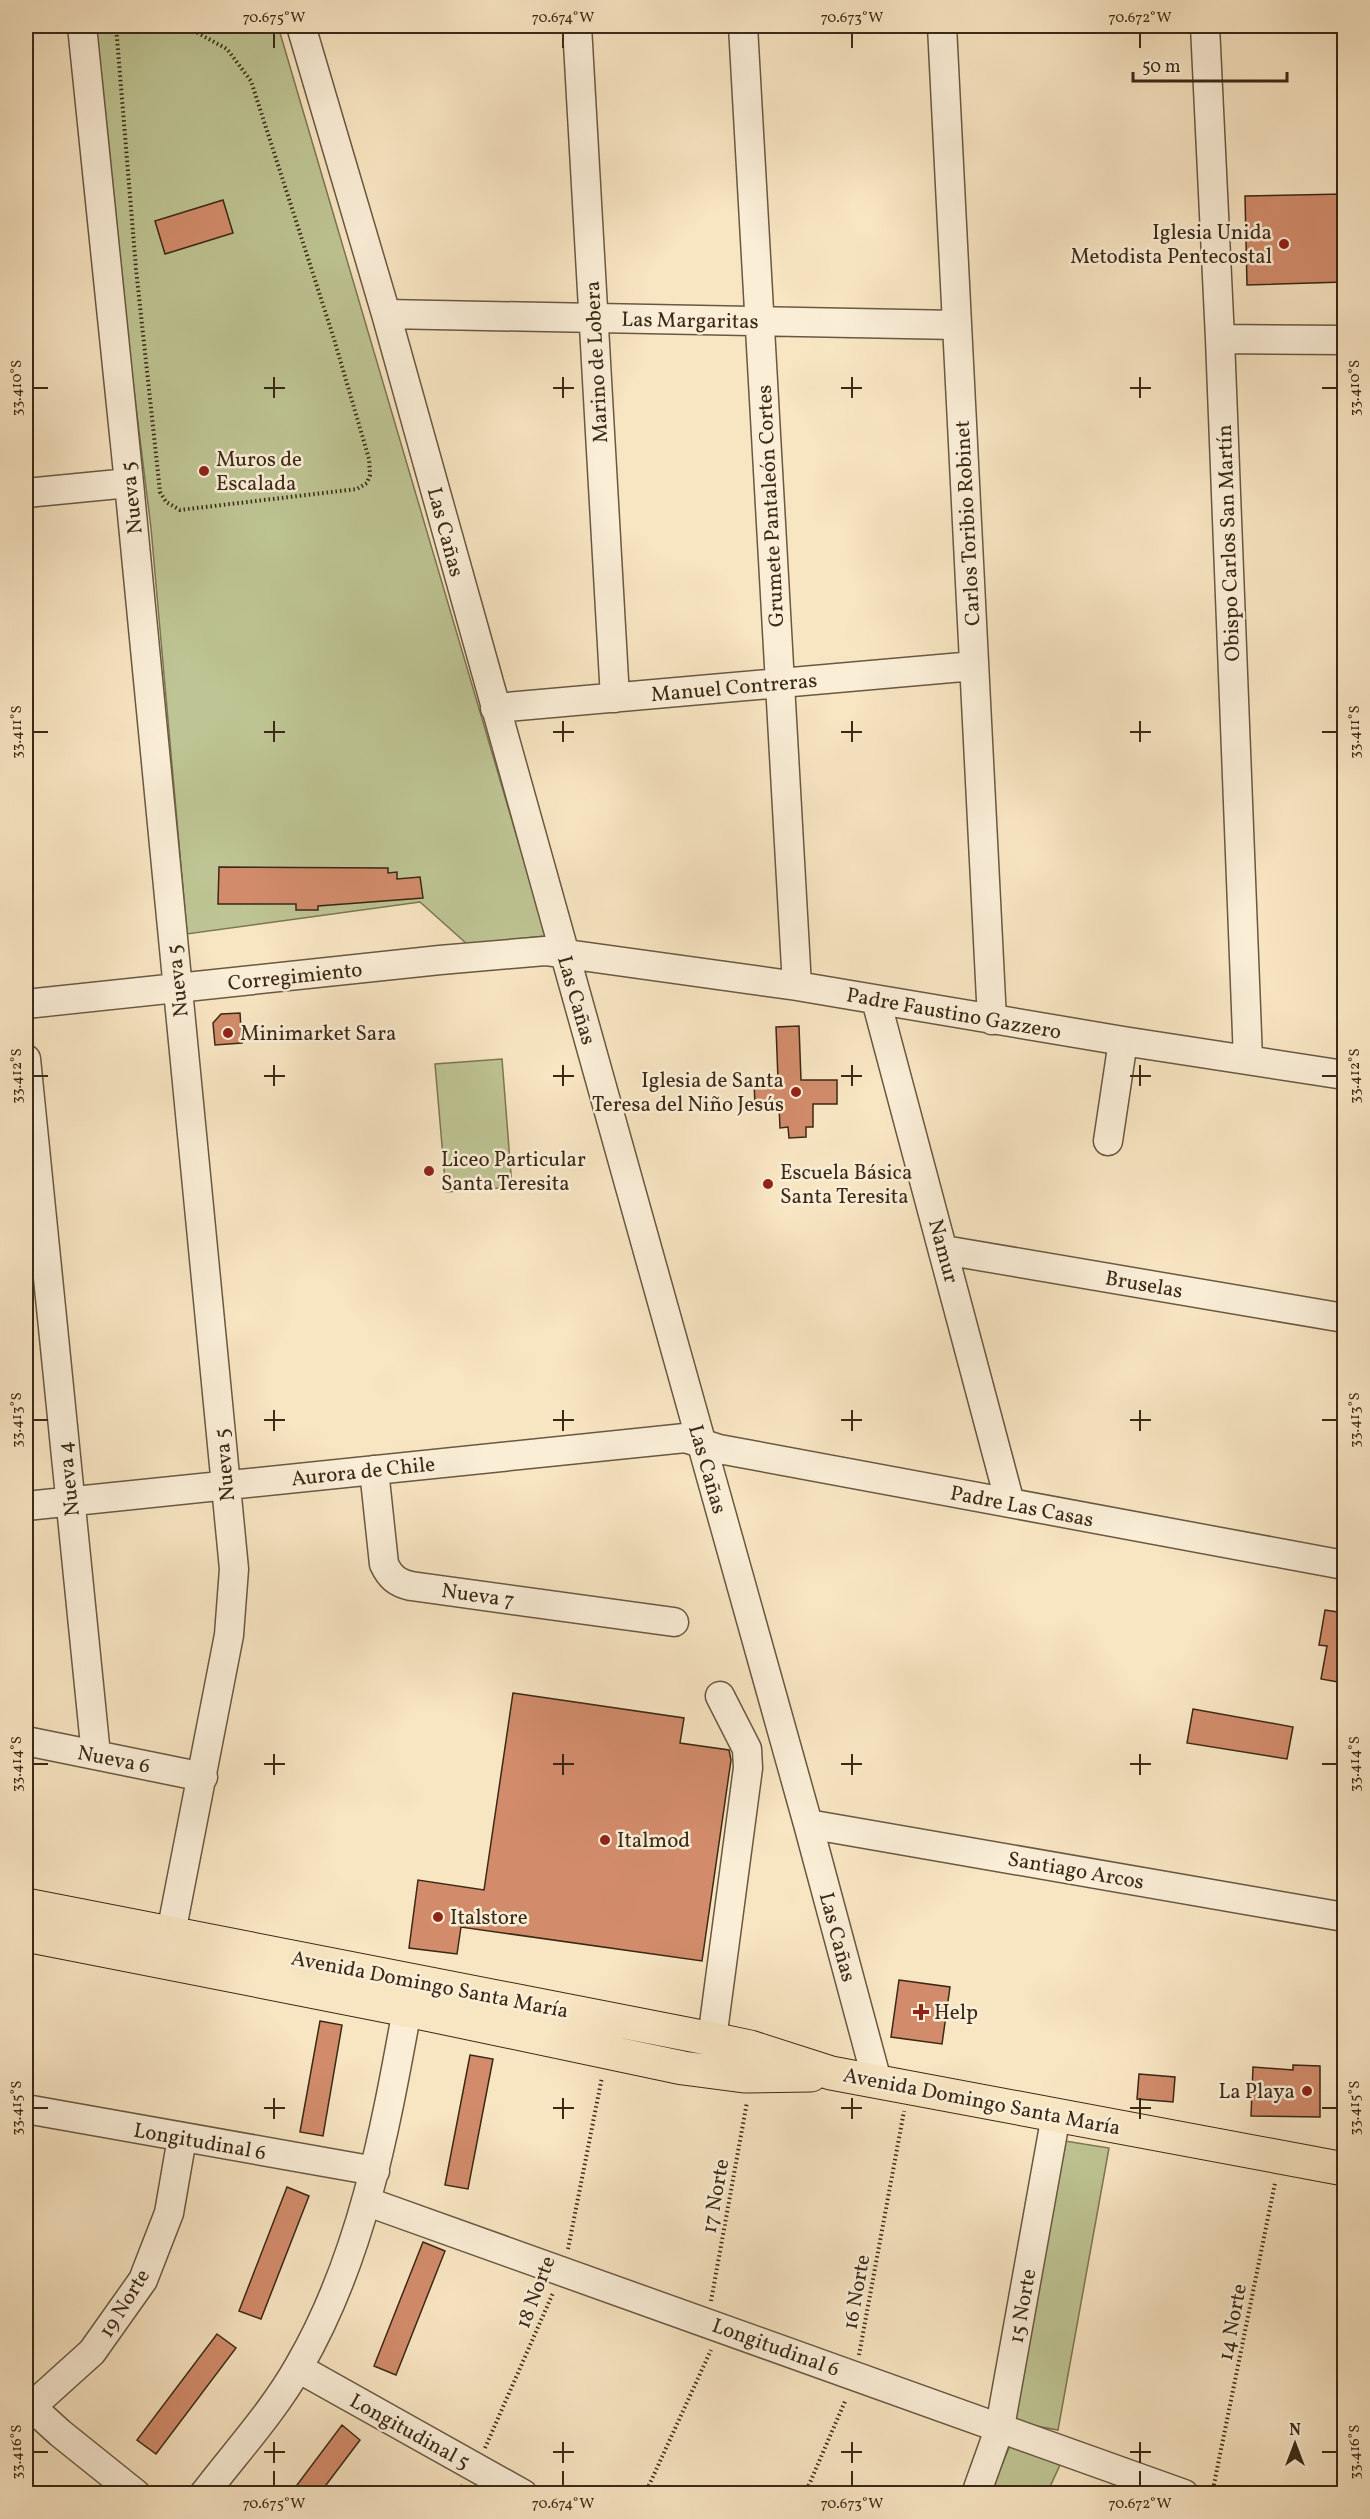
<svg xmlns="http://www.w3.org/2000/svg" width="1370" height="2519" viewBox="0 0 1370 2519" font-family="Vollkorn,serif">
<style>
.green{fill:#bec493;stroke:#7c7654;stroke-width:1.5}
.building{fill:#d28c6b;stroke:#3a2916;stroke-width:1.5}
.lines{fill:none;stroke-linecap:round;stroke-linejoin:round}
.minor-casing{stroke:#6a5841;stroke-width:31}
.major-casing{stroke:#3a2916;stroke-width:35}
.path{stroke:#3a2916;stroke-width:4;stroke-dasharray:1.5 3;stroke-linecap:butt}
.minor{stroke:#faeed7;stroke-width:28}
.major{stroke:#f8e5c2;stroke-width:33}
.ticks{fill:none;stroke:#3a2916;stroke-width:2}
.poi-dot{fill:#8f2418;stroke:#faeed7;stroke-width:2}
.labels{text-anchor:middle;stroke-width:5;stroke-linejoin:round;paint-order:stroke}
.poi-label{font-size:21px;fill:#3a2916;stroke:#faeed7;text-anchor:start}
.street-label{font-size:21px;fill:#3a2916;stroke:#faeed7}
.neatline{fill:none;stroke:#3a2916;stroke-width:2}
.ticks-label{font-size:15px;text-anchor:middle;fill:#3a2916}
</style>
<rect width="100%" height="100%" fill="#f8e5c2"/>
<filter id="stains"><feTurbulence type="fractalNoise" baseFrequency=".00333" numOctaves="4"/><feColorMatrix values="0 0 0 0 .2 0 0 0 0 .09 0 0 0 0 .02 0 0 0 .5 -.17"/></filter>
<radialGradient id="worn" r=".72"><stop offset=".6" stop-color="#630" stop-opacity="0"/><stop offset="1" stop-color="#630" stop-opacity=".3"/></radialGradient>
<path class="green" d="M89 26H278L546 936 467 944 420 902 187 934 151 528Z
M502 1059 512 1187 446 1192 435 1064Z
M1065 2141 1109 2148 1058 2430 1015 2422Z
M1011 2443 1060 2465 1047 2493 990 2494Z"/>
<path class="building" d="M1344 194V282L1247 285 1245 196Z
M223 200 233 233 165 254 155 221Z
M219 867 388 868V873L397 872V879L420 877 423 898 318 906V910H296V904H218Z
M240 1013 242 1043 215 1045 213 1023 221 1014Z
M799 1026 801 1080H837V1104H813V1127H806V1137L789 1138 788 1127 780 1128 779 1105 755 1106 754 1081 778 1080 776 1027Z
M1325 1610 1344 1613V1683L1321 1679 1327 1646 1319 1645Z
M513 1693 684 1718 680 1743 729 1750 731 1760 702 1961 461 1927 457 1954 409 1948 418 1880 484 1890Z
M1193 1709 1293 1727 1287 1759 1187 1743Z
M899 1980 950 1987 942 2044 891 2037Z
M320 2021 342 2025 323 2136 300 2132Z
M470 2055 493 2059 468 2189 445 2185Z
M1293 2065 1320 2066V2117L1251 2116 1253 2067 1293 2070Z
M1139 2074 1175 2077 1173 2102 1137 2099Z
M287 2187 309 2196 261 2319 239 2311Z
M423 2242 445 2251 396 2375 374 2366Z
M217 2334 236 2348 156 2454 137 2440Z
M342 2425 360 2440 320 2493H291Z"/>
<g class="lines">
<g class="minor-casing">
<path id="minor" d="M82 26 129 483 234 1569 229 1635 171 1933
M301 26 386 314 808 1824 877 2081
M577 26 615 698
M743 26 797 986
M942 26 992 1020
M1205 26 1220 339 1248 1060
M386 314 957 325
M1220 339 1344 340
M26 493 129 483
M495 708 974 666
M876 1000 1010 1503
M26 1004 440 960 545 951 797 986 1123 1041 1344 1075
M26 1059 96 1755
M1108 1141 1123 1041
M944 1250 1344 1318
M374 1470 384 1564C390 1577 397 1583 411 1586L674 1622
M26 1506 685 1438 719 1449 1344 1565
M26 1741 203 1777
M808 1824 1344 1917
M712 2039 748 1768 747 1749 720 1696
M26 2109 375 2171
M368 2202 1184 2494
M298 2368 523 2494
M26 2402 60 2433 136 2494
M31 2407 92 2352 143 2280 169 2213 182 2138
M204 2494C236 2452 273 2412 299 2366 366 2250 387 2118 411 1988
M976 2494 1000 2427 1056 2115"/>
</g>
<g class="major-casing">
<path id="major" d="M26 1905 712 2039 750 2047 831 2073 1344 2169
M26 1935 407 2010 683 2068 744 2076 811 2075"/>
</g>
<path class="path" d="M116 26 136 269 158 473 160 492 166 502 180 510 357 489 367 483 370 475 369 459 334 339 251 81 227 49 185 26
M568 2249 602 2077
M711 2301 747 2102
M859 2355 904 2111
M485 2448 553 2293
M457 2494 463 2485
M645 2494 711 2350
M805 2494 846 2399
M1212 2494 1275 2183"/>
<use href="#minor" class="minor"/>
<use href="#major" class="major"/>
</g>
<path class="ticks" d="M274 33V48M563 33V48M852 33V48M1140 33V48M274 377V398M563 377V398M852 377V398M1140 377V398M33 388H48M264 388H285M553 388H574M841 388H862M1130 388H1151M1322 388H1337M274 721V742M563 721V742M852 721V742M1140 721V742M33 732H48M264 732H285M553 732H574M841 732H862M1130 732H1151M1322 732H1337M274 1065V1086M563 1065V1086M852 1065V1086M1140 1065V1086M33 1076H48M264 1076H285M553 1076H574M841 1076H862M1130 1076H1151M1322 1076H1337M274 1410V1431M563 1410V1431M852 1410V1431M1140 1410V1431M33 1420H48M264 1420H285M553 1420H574M841 1420H862M1130 1420H1151M1322 1420H1337M274 1754V1775M563 1754V1775M852 1754V1775M1140 1754V1775M33 1764H48M264 1764H285M553 1764H574M841 1764H862M1130 1764H1151M1322 1764H1337M274 2098V2119M563 2098V2119M852 2098V2119M1140 2098V2119M33 2108H48M264 2108H285M553 2108H574M841 2108H862M1130 2108H1151M1322 2108H1337M274 2442V2463M563 2442V2463M852 2442V2463M1140 2442V2463M33 2452H48M264 2452H285M553 2452H574M841 2452H862M1130 2452H1151M1322 2452H1337M274 2471V2486M563 2471V2486M852 2471V2486M1140 2471V2486"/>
<g class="poi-dot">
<circle cx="1284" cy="244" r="6"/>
<circle cx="204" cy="471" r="6"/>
<circle cx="228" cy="1033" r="6"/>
<circle cx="796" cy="1092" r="6"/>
<circle cx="429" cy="1171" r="6"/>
<circle cx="768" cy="1184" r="6"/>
<circle cx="605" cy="1840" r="6"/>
<circle cx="438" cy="1917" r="6"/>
<path d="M918 2003h6v6h6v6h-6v6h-6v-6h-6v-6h6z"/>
<circle cx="1307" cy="2091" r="6"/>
</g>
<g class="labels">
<g class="poi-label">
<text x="1272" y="239" text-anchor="end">Iglesia Unida<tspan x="1272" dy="24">Metodista Pentecostal</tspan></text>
<text x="216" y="466">Muros de<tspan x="216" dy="24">Escalada</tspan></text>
<text x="240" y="1040">Minimarket Sara</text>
<text x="784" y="1087" text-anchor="end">Iglesia de Santa<tspan x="784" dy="24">Teresa del Niño Jesús</tspan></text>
<text x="441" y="1166">Liceo Particular<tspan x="441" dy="24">Santa Teresita</tspan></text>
<text x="780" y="1179">Escuela Básica<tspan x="780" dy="24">Santa Teresita</tspan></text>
<text x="617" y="1847">Italmod</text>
<text x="450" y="1924">Italstore</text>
<text x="934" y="2019">Help</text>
<text x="1295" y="2098" text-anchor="end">La Playa</text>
</g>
<g class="street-label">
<text transform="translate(690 320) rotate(1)" y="7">Las Margaritas</text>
<text transform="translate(596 362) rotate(-93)" y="7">Marino de Lobera</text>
<text transform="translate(131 498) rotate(-96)" y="7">Nueva 5</text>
<text transform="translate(770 506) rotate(-93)" y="7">Grumete Pantaleón Cortes</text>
<text transform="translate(967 523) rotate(-93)" y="7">Carlos Toribio Robinet</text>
<text transform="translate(446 532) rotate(75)" y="7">Las Cañas</text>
<text transform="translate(1228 543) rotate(-92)" y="7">Obispo Carlos San Martín</text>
<text transform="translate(734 687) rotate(-5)" y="7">Manuel Contreras</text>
<text transform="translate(295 976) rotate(-6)" y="7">Corregimiento</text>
<text transform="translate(177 981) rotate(-96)" y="7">Nueva 5</text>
<text transform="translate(577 1000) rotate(74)" y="7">Las Cañas</text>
<text transform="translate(954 1013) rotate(10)" y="7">Padre Faustino Gazzero</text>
<text transform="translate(944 1251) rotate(75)" y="7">Namur</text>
<text transform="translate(1144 1284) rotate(10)" y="7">Bruselas</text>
<text transform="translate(224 1465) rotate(-95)" y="7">Nueva 5</text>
<text transform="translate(708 1469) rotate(74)" y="7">Las Cañas</text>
<text transform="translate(363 1471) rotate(-6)" y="7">Aurora de Chile</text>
<text transform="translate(68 1479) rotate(-96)" y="7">Nueva 4</text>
<text transform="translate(1022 1506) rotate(11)" y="7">Padre Las Casas</text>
<text transform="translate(478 1595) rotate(8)" y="7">Nueva 7</text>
<text transform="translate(114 1759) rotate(11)" y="7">Nueva 6</text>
<text transform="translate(1076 1870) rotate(10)" y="7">Santiago Arcos</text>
<text transform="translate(838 1937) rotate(75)" y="7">Las Cañas</text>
<text transform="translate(430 1984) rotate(11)" y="7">Avenida Domingo Santa María</text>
<text transform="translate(982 2101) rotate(11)" y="7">Avenida Domingo Santa María</text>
<text transform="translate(200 2141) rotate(10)" y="7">Longitudinal 6</text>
<text transform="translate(715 2196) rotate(-80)" y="7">17 Norte</text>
<text transform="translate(535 2292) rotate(-69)" y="7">18 Norte</text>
<text transform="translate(856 2292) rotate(-80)" y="7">16 Norte</text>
<text transform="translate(124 2303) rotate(-58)" y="7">19 Norte</text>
<text transform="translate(1022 2306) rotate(-80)" y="7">15 Norte</text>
<text transform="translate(1232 2322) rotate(-79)" y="7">14 Norte</text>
<text transform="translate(776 2347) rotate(20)" y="7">Longitudinal 6</text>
<text transform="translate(410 2431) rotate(29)" y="7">Longitudinal 5</text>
</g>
</g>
<rect width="1370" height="2519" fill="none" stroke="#f8e5c2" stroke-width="66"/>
<g transform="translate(1295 2444)" stroke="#faeed7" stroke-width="4.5" paint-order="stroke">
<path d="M0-4.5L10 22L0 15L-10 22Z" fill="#3a2916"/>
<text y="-9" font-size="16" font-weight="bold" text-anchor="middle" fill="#3a2916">N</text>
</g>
<path d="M1133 72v9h154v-9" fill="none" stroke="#3a2916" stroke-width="3"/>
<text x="1142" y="72" font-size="18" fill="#3a2916" stroke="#faeed7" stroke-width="4.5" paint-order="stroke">50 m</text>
<rect x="33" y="33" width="1304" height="2453" class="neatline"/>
<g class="ticks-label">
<text x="274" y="22">70.675°W</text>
<text x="563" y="22">70.674°W</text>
<text x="852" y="22">70.673°W</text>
<text x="1140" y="22">70.672°W</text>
<text transform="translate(16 388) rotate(-90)" y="5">33.410°S</text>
<text transform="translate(1354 388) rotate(-90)" y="5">33.410°S</text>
<text transform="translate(16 732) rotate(-90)" y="5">33.411°S</text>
<text transform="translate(1354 732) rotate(-90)" y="5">33.411°S</text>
<text transform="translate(16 1076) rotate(-90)" y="5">33.412°S</text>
<text transform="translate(1354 1076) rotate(-90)" y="5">33.412°S</text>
<text transform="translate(16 1420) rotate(-90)" y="5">33.413°S</text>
<text transform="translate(1354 1420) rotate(-90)" y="5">33.413°S</text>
<text transform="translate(16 1764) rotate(-90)" y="5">33.414°S</text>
<text transform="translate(1354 1764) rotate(-90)" y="5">33.414°S</text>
<text transform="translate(16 2108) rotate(-90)" y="5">33.415°S</text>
<text transform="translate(1354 2108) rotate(-90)" y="5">33.415°S</text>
<text transform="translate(16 2452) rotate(-90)" y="5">33.416°S</text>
<text transform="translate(1354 2452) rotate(-90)" y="5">33.416°S</text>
<text x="274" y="2508">70.675°W</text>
<text x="563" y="2508">70.674°W</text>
<text x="852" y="2508">70.673°W</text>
<text x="1140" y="2508">70.672°W</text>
</g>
<rect width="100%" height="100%" filter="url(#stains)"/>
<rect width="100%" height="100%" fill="url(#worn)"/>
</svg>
